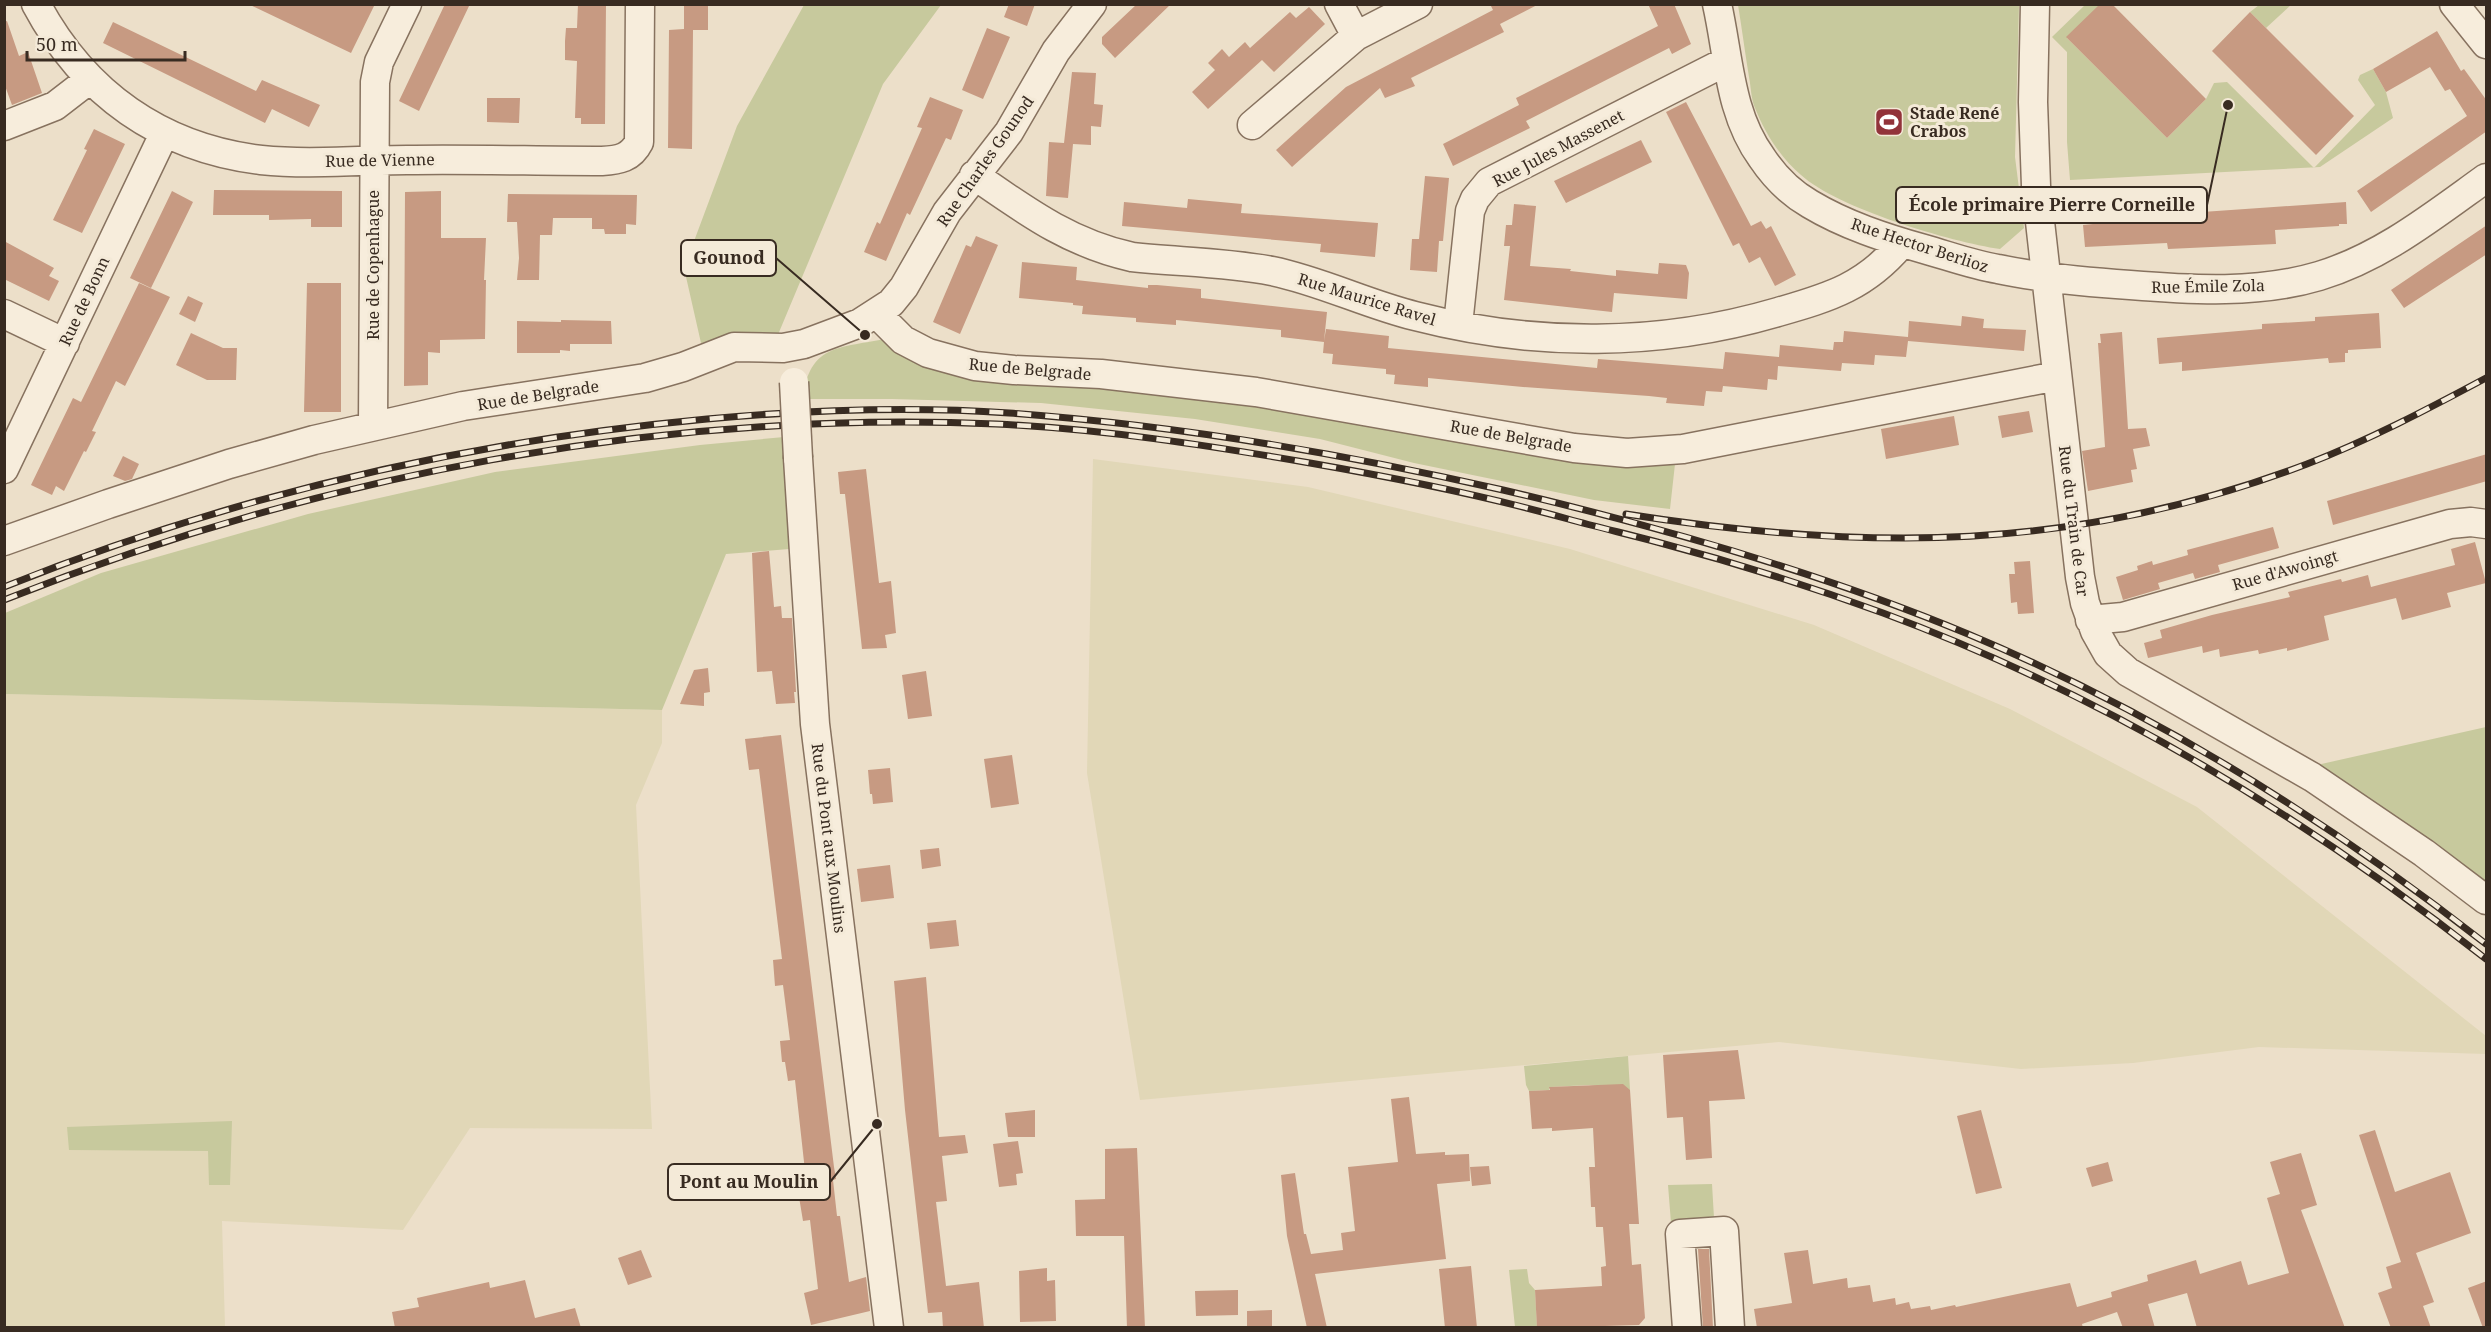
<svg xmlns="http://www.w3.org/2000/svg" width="2491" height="1332" viewBox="0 0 2491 1332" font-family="'Noto Serif',serif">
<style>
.farmland{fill:#e1d7b7}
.green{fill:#c7c99d}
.building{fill:#c79a82}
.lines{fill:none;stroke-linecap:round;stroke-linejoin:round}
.minor-casing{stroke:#87725f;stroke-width:31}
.minor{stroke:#f7eddc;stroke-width:28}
.rail-casing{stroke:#382b21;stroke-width:7}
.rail{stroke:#f4ead8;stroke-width:4.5;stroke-dasharray:14;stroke-linecap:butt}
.minor-bridge-casing{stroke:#87725f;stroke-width:31;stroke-linecap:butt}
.minor-bridge{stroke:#f7eddc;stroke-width:28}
.labels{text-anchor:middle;stroke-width:6;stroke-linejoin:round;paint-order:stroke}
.poi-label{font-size:16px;font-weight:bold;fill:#382b21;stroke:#f4ead8;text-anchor:start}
.street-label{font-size:16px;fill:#382b21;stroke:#f4ead8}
.leader{fill:none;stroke:#382b21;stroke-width:2}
.callout-dot{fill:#382b21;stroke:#f4ead8;stroke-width:2}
.callout{fill:#f4ead8;stroke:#382b21;stroke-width:2}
.callout-label{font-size:18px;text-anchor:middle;font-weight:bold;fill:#382b21}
</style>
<rect width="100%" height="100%" fill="#ecdfc9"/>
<path class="farmland" d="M1093 459 1308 487 1570 549 1814 625 2010 709 2197 807 2486 1036V1054L2259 1047 2133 1063 2021 1069 1779 1042 1140 1100 1087 773Z
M5 694 662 710V743L636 805 652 1129 470 1128 403 1230 222 1221 225 1327 5 1328Z"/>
<path class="green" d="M804 5H941L883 84 777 337 701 343 684 268 737 126Z
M1738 5H2019L2015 157 2024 228 2000 249C1951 242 1837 208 1801 175 1780 157 1765 133 1755 108 1751 99 1751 87 1749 77 1745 53 1742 29 1738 5Z
M2085 5H2100L2067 38 2167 138 2206 99 2214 83 2227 82 2314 168 2375 105 2358 80 2360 75 2373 69 2386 92 2393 118 2320 167 2070 180 2067 142V52L2052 37Z
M2259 5H2291L2266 28 2250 12Z
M884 339 1676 455 1670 509 1594 500 1414 463 1320 439 1195 419 1041 403 892 399H802C811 344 836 349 884 339Z
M784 437 789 549 726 554 662 710 5 694V613L101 573 308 514 495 472 700 445Z
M2486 727V894L2308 767Z
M1628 1056 1630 1090 1589 1085 1550 1087 1549 1090 1529 1091 1526 1085 1524 1066Z
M232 1121 230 1185H209L208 1151 69 1150 67 1127Z
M1712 1184 1714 1218 1671 1223 1668 1185Z
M1527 1269 1529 1283 1535 1290 1537 1327H1515L1509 1270Z"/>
<path class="building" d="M248 4H375L351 53Z
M445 4H470L419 111 399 101Z
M578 4H606L605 124H581V118H575L577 61 565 60V41L566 28H577Z
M684 4H708V30H693L692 149 668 148 669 30 684 29Z
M1009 4H1035L1027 26 1004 17Z
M1137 4H1171L1115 58 1102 44V37Z
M1490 4H1539L1500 24 1504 32 1411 78 1415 86 1385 98 1380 88 1292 167 1276 150 1346 87 1493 10Z
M1648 4H1674L1691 44 1672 54 1669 48 1563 102 1526 121 1530 128 1453 166 1443 144 1519 105 1516 98 1658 26Z
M2100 4H2112L2206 99 2167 138 2066 37Z
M1309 7 1325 24 1274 72 1262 60 1208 109 1192 92 1215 70 1208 63 1222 49 1229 57 1245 42 1250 48 1290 12 1296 18Z
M2250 12 2354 116 2316 155 2212 51Z
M7 21 19 56 28 52 42 93 12 105 4 83V22Z
M113 22 256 91 262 80 320 105 309 127 272 109 265 123 103 43Z
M987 28 1010 37 983 99 962 90Z
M2437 31 2461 71 2464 69 2487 101V131L2371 212 2357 191 2467 116 2450 89 2445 91 2430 67 2386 92 2373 69Z
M1072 72 1096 73 1094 104 1103 105 1101 127 1091 126V145L1073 144 1068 198 1046 196 1049 142 1064 143Z
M930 97 963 110 951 140 946 138 910 215 907 213 886 261 864 252 877 222 880 224 922 128 917 127Z
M487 98H520L519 123 487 122Z
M1686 102 1751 226 1761 221 1766 229 1771 226 1796 275 1775 286 1760 257 1749 263 1739 243 1733 246 1666 112Z
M94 129 125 144 82 233 53 220 87 150 84 149Z
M1641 140 1652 162 1566 203 1554 181Z
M1425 176 1449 178 1443 241H1439L1437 272 1410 270 1412 239H1419Z
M214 190 342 191V227H311V219L269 220V215H213Z
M172 191 193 202 151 288 130 278Z
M441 191V238H486L484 280H486L485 339 440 340V353L428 352V385L404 386 405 192Z
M508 194 637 195 636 225 626 224V234H605L604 229H592V218H553L552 235H540L539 280H517L519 258 517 222H507Z
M1188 199 1242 204 1241 213 1378 223 1375 257 1320 252 1321 244 1122 226 1124 202 1187 208Z
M2346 202 2347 224H2339V226L2275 230 2276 244 2168 249 2167 243 2085 247 2083 225 2103 223 2102 212 2124 211 2125 221H2147L2189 218 2188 213Z
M1514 204 1536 206 1530 266 1571 269 1570 271 1616 276V270L1658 274 1659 263 1686 265 1689 273 1687 299 1614 293 1612 312 1504 300 1510 246H1504L1506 225H1512Z
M2487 225V254L2404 308 2391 290Z
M976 236 998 245 960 334 933 322 966 245 971 247Z
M4 241 54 268 49 276 59 281 49 301 4 279Z
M1022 262 1077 267 1076 280 1148 288V285H1157L1201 289V298L1327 312 1324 341 1326 329 1389 336 1388 348 1597 368 1598 359 1723 369 1725 352 1779 357 1780 345 1833 350 1834 342H1843L1844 331 1908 337 1909 321 1961 326 1962 316 1984 319 1983 328 2026 330 2024 351 1908 341 1906 357 1875 355 1874 365 1842 363 1841 371 1778 366 1777 380 1768 379 1767 390 1723 386 1722 392 1706 391 1704 406 1666 403 1667 398 1649 396 1523 387 1428 378V387L1394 384 1395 375 1386 374V369L1332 364 1333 354 1323 353 1324 342 1281 337V330L1176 320V325L1136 322V318L1082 314 1083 306 1073 305V303L1019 298Z
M139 283 170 297 125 386 116 381 92 431 96 432 86 452 84 451 64 491 56 486 52 495 31 485 73 398 81 402Z
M307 283H341V412H304Z
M188 296 203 303 195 322 179 314Z
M2379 313 2381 348 2348 350V353H2345V362L2329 363 2328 358 2182 371V362L2159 364 2157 338 2262 329V324L2315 321V317Z
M561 320 611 321 612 344H570V351L560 350V353H517V321L561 322Z
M2122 332 2128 429 2146 428 2150 446 2133 449 2137 469 2131 470 2133 482 2088 491 2082 451 2105 447 2098 343H2101L2100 334Z
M191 333 223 348H237L236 380H207L176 365Z
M2029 411 2033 432 2002 438 1998 416Z
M1954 416 1959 445 1886 459 1881 429Z
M2487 454V481L2333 525 2327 501Z
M123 456 139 464 132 479 125 481 113 476Z
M866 469 879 583 891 581 896 633 885 635 887 648 862 649 845 494H840L838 472Z
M2273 527 2279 548 2218 565 2220 572 2195 579 2193 573 2158 583 2160 589 2123 600 2116 577 2138 570 2137 566 2152 561 2153 565 2188 555 2187 550Z
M2475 542 2486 583 2447 593 2451 607 2402 620 2396 598 2324 616 2329 640 2287 651V648L2259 654 2258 650 2220 657 2219 649 2203 653 2202 646 2148 658 2144 643 2162 638 2160 630 2212 615 2290 597 2288 592 2341 579 2342 582 2368 575 2371 587 2455 565 2451 549Z
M769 551 774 607 781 606 782 618H792L796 692H794L795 703 776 704 772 671 757 672 752 553Z
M2030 561 2034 613 2018 614 2017 602 2011 603 2009 574H2015L2014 562Z
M708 668 710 692 704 693V706L680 704 694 670Z
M926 671 932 716 908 719 902 675Z
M781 735 834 1167 836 1179 833 1180 837 1216H840L849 1282 866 1277 870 1311 811 1325 804 1293 818 1289 810 1220 803 1221 799 1197 793 1198 789 1173 805 1171 795 1080 788 1081 785 1062H782L780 1041 790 1040 783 985 775 986 773 960 782 959 759 769 749 770 745 739Z
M1012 755 1019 804 991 808 984 759Z
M890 768 893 802 873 804 872 794H870L868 770Z
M939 848 941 866 922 869 920 850Z
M890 865 894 898 861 902 857 869Z
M956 920 959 946 930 949 927 923Z
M926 977 939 1137 965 1135 968 1153 942 1156 947 1201 936 1202 946 1286 979 1282 984 1328H943L942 1312 928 1313 905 1110 894 981Z
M1738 1050 1745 1099 1709 1101 1712 1158 1686 1160 1683 1117 1667 1118 1663 1055Z
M1623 1084 1630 1090 1639 1224H1629L1632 1265 1641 1264 1645 1318 1639 1325 1537 1328 1535 1290 1602 1286 1601 1267 1606 1266 1603 1227H1596L1595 1207H1591L1589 1167H1595L1593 1128 1552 1131V1128L1532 1129 1529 1091 1550 1090 1549 1087Z
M1409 1097 1416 1154 1445 1152V1155L1469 1154 1470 1181 1437 1184 1446 1259 1315 1274 1327 1328H1307L1287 1236 1281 1175 1295 1173 1304 1234H1306L1311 1254 1343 1250 1341 1233 1355 1231 1348 1167 1398 1162 1391 1099Z
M1035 1110V1137H1008L1005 1113Z
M1981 1110 2002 1188 1976 1194 1957 1116Z
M2375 1130 2395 1192 2450 1172 2471 1233 2416 1253 2434 1302 2423 1306 2431 1328H2391L2378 1293 2392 1288 2386 1267 2401 1262 2359 1135Z
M1018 1141 1023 1173 1016 1174 1017 1185 999 1187 993 1144Z
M1137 1148 1145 1328H1127L1124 1236H1076L1075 1200 1105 1199V1149Z
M2301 1153 2317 1205 2301 1210 2345 1328H2197L2187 1293 2148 1304 2155 1328H2123L2117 1312 2082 1324 2083 1328H1757L1754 1309 1792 1303 1784 1253 1808 1250 1813 1284 1847 1278 1848 1288 1870 1285 1873 1302 1895 1298 1896 1305 1909 1302 1911 1309 1930 1306 1931 1310 1955 1305 1956 1307 2070 1283 2077 1307 2112 1297 2111 1292 2148 1281 2147 1275 2196 1260 2200 1274 2241 1261 2248 1285 2289 1273 2267 1198 2280 1194 2270 1162Z
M2108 1162 2113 1181 2092 1187 2086 1168Z
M1489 1166 1491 1184 1472 1186 1470 1167Z
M1698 1249H1709L1713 1328H1703Z
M641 1250 652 1277 628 1285 618 1258Z
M1471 1266 1477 1328H1445L1439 1269Z
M1047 1268V1281L1055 1280 1056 1321 1020 1322 1019 1271Z
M525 1280 535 1318 575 1308 581 1328H395L392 1312 419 1307 417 1298 489 1282 490 1288Z
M2487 1281V1328H2483L2468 1288Z
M1238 1290V1315L1196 1316 1195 1291Z
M1272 1310V1328H1247V1311Z"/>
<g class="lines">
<g class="minor-casing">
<path id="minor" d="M36 4C84 94 161 148 261 160 309 165 359 160 407 160 472 159 537 161 602 161 619 160 631 158 639 142L640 4
M1339 4 1356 36
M1717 4C1729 57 1729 113 1762 158 1774 176 1791 193 1810 204 1845 225 1885 238 1924 249 1949 256 1973 265 1998 269 2041 278 2086 282 2130 285 2192 290 2259 294 2319 276 2382 257 2433 216 2486 178
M2035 4 2033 102 2036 186 2080 577 2085 603 2095 631 2108 654 2128 672 2312 777 2424 853 2486 900
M2454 4 2486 44
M1252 125 1356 36 1418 4
M4 126 55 106 90 79
M974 175C1026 211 1069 243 1132 257 1178 262 1226 262 1272 271 1321 281 1366 304 1415 316 1535 347 1659 347 1778 312 1831 297 1866 286 1902 243
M876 313 903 340 928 353 975 366 1014 370 1101 374 1256 392 1574 448 1627 453 1683 449 2057 376
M4 314 65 343
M1458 325 1470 211 1475 199 1489 182 1727 61
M373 425 375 82 379 62 407 4
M798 458 815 724 889 1328
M4 469 164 134
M4 541 108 504 229 464 314 440 463 406 645 378 683 367 734 347 783 348 804 344 860 323 891 303 904 287 947 212 1009 132 1056 51 1092 4
M2090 620 2123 617 2450 524 2471 522 2486 524
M1687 1328 1680 1234 1724 1231 1730 1328"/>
</g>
<use href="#minor" class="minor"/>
<g class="rail-casing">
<path id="rail" d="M1626 514C1868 552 2075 552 2307 464 2369 440 2428 409 2486 378
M4 587C228 497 467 441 707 419 807 410 908 406 1009 413 1176 425 1340 453 1503 490 1661 527 1819 572 1968 634 2154 712 2328 820 2486 944
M4 600C318 475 659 410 996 424 1102 429 1206 445 1310 463 1396 478 1483 495 1568 519 1597 527 1627 534 1657 542 1733 562 1809 586 1883 613 2102 694 2304 816 2486 959"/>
</g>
<use href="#rail" class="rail"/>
<g class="minor-bridge-casing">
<path id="minor-bridge" d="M794 382 798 458"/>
</g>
<use href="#minor-bridge" class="minor-bridge"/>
</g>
<defs>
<g id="stadium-square" transform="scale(1.5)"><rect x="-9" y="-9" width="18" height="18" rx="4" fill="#92333a" stroke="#f4ead8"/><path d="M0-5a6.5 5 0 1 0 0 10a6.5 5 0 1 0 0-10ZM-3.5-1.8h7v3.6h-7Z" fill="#fff"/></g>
</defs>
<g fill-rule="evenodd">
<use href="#stadium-square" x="1889" y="122"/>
</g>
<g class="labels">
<g class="poi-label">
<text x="1910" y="119">Stade René<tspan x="1910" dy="18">Crabos</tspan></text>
</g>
<g class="street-label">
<text transform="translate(1558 148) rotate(-28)" y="6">Rue Jules Massenet</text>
<text transform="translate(380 160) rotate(-1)" y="6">Rue de Vienne</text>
<text transform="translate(985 161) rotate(-55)" y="6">Rue Charles Gounod</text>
<text transform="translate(1920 245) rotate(18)" y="6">Rue Hector Berlioz</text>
<text transform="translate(373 265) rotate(-90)" y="6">Rue de Copenhague</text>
<text transform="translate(2208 286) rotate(-1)" y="6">Rue Émile Zola</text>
<text transform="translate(1367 299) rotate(17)" y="6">Rue Maurice Ravel</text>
<text transform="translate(84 301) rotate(-65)" y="6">Rue de Bonn</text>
<text transform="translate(1030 369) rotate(5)" y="6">Rue de Belgrade</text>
<text transform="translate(538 395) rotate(-9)" y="6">Rue de Belgrade</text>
<text transform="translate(1511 436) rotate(10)" y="6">Rue de Belgrade</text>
<text transform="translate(2074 521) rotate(83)" y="6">Rue du Train de Car</text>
<text transform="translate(2285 570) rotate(-16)" y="6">Rue d'Awoingt</text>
<text transform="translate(829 838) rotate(83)" y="6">Rue du Pont aux Moulins</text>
</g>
</g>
<path class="leader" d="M2228 105L2207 205M865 335L776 258M877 1124L830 1182"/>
<g class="callout-dot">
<circle cx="2228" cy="105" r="6"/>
<circle cx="865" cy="335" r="6"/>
<circle cx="877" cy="1124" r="6"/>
</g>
<g class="callout">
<rect x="1896" y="187" width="311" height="36" rx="6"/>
<rect x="681" y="240" width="95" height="36" rx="6"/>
<rect x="668" y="1164" width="162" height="36" rx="6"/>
</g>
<g class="callout-label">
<text x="2052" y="211">École primaire Pierre Corneille</text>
<text x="729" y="264">Gounod</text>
<text x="749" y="1188">Pont au Moulin</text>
</g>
<rect width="2491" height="1332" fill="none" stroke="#382b21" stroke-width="12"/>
<path d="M27 51v9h158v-9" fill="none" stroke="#382b21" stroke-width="3"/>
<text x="36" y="51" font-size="18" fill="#382b21" stroke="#f4ead8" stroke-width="4.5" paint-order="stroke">50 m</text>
</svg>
